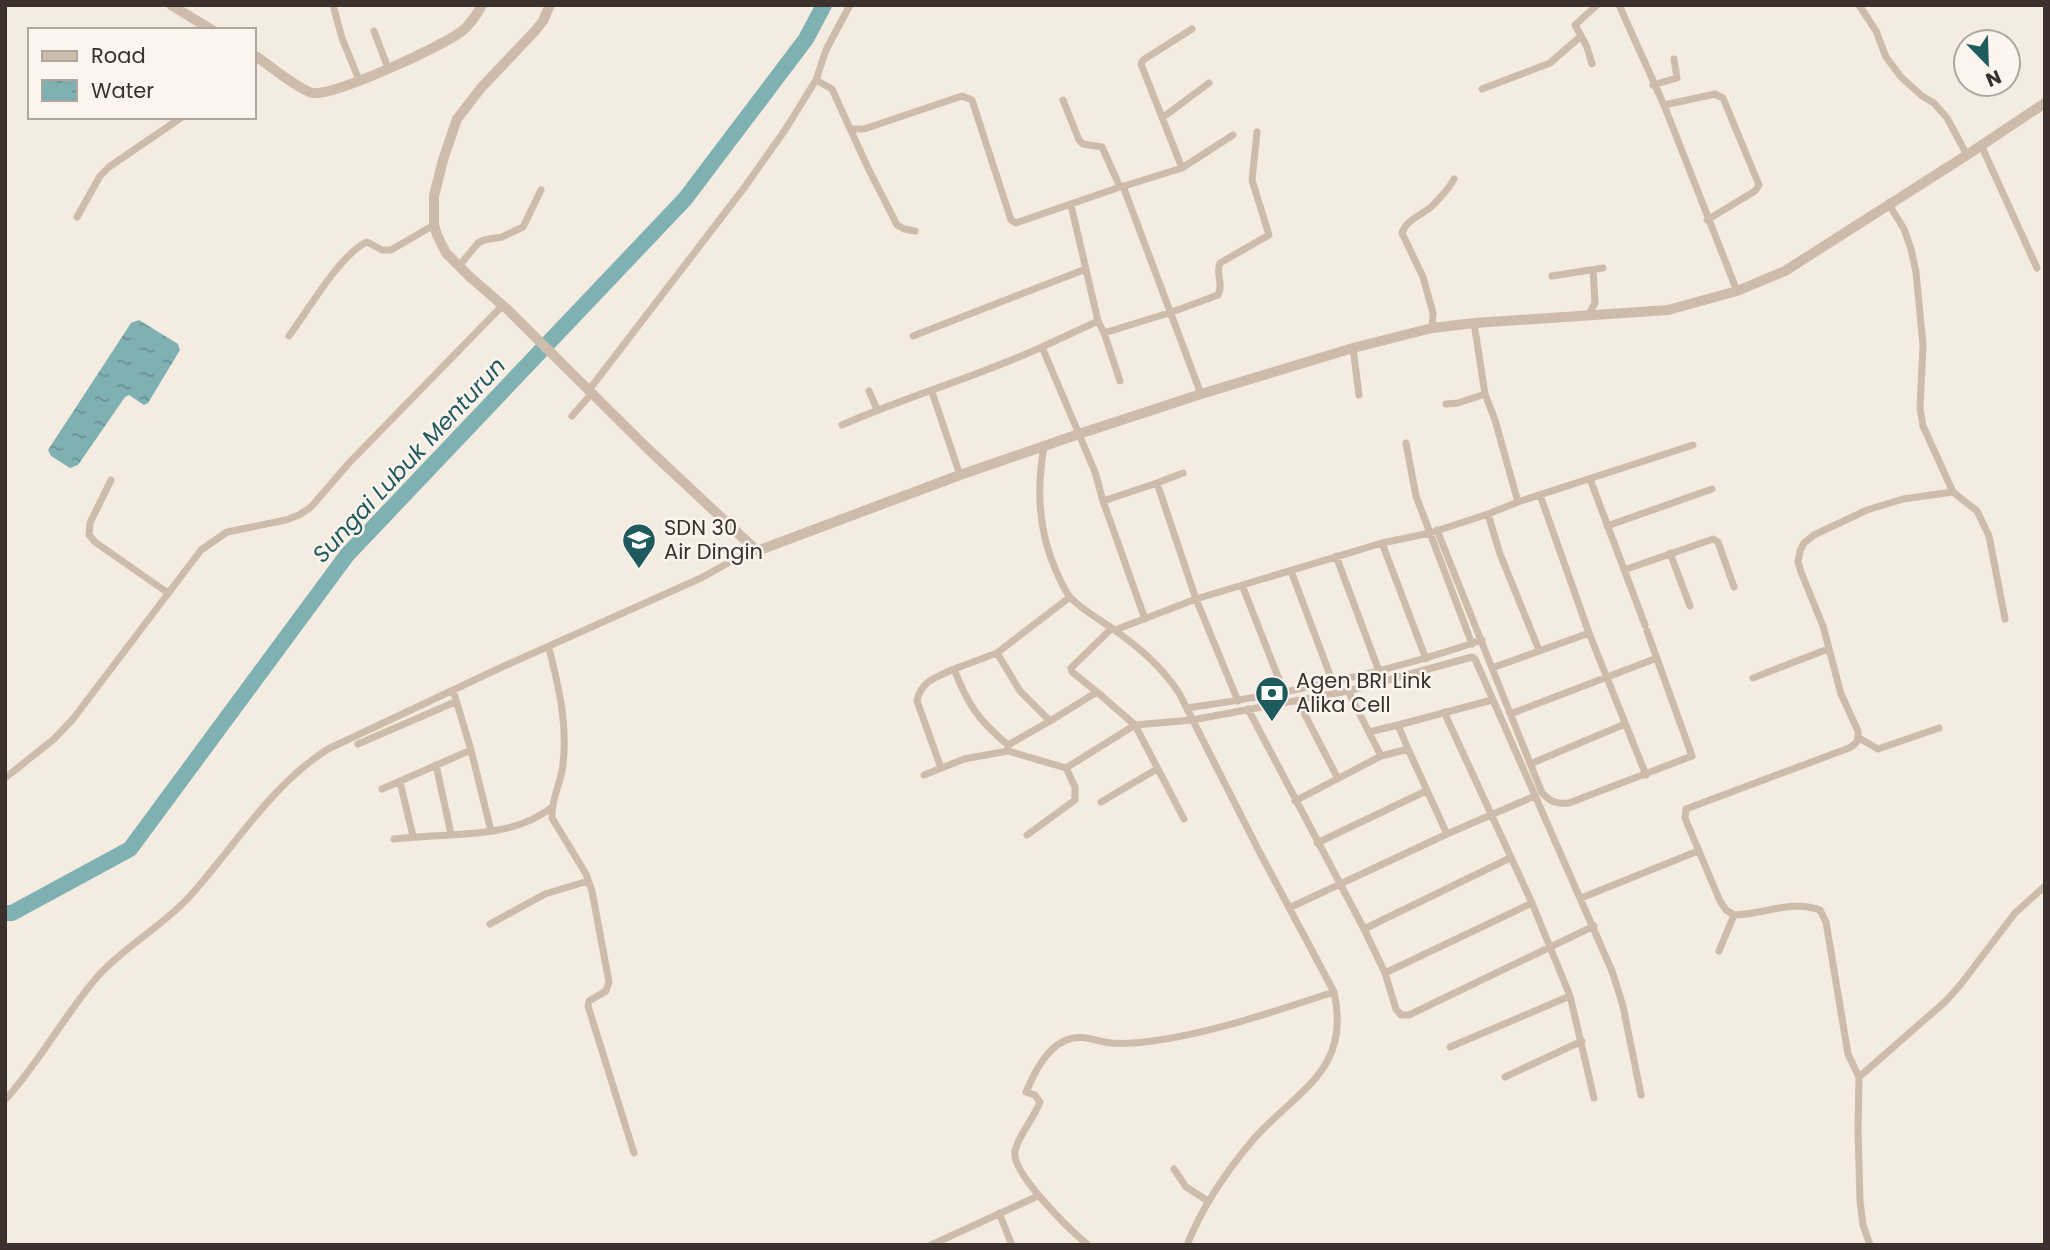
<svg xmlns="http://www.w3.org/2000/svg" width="2050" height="1250" viewBox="0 0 2050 1250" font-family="Poppins,sans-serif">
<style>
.water{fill:url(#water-ripples)}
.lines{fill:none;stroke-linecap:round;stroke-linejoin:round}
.river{stroke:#7fb0b2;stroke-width:16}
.minor{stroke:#cdbbac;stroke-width:7}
.tertiary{stroke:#cdbbac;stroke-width:10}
.labels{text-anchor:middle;stroke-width:5;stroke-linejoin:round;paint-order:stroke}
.poi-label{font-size:21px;fill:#3b302b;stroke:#fbf5ee;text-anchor:start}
.water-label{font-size:23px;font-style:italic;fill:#1f5a5e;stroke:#fbf5ee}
</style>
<defs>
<pattern id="water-ripples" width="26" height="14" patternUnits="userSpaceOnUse" patternTransform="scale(1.75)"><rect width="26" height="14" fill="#7fb0b2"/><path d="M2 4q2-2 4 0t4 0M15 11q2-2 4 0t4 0" fill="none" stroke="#699091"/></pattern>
</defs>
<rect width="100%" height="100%" fill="#f4ebe1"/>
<path class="water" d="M139 320 178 344 180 350 148 403 144 405 129 395 125 397 78 465 70 468 51 456 48 450 131 323Z"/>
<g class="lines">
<path class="river" d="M5 913H12L130 849 347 555 685 199 806 39 824 5"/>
<path class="minor" d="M333 5 342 38 359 80
M1619 5 1664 105
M1859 5 1876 31 1886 57 1901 77 1922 96 1934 103 1947 118 1967 155
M374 31 388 68
M1592 64 1587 47 1575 25 1597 5
M816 80 832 89 868 168 897 225 904 229 915 231
M1653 85 1677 78 1674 59
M1482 89 1550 63 1581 36
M1162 118 1209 83
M850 129H864L962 96 972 100 1011 220 1016 223 1120 187 1102 147 1083 144 1079 140 1063 100
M1981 145 2037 268
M1182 168 1141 64 1143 60 1192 29
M1123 186 1201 394
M1121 187 1182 168 1233 135
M1888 203 1904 229 1911 249 1916 272 1923 345 1920 408 1923 426 1953 492 1977 511 1989 536 2005 619
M1071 205 1098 321
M77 217 100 176 109 167 182 117
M1707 220 1755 191 1759 185 1723 98 1715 94 1664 105 1737 291
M459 266 478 243 484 240 502 237 523 227 541 190
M1552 276 1603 268
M1589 314 1595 303 1593 270
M1432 328 1433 313 1423 277 1402 233C1406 220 1422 215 1432 206 1440 198 1449 189 1454 179
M1104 333 1120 381
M289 336C307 312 341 253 367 242L382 250H391L434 225
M913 336 1086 269
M1353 348 1359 395
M589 390 744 188 785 130 816 80 826 50 850 5
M869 391 877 409
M932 392 960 475
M1446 404 1458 403 1485 394
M572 416 592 393
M842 425C907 396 977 377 1042 347
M1406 443 1416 496 1472 644
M1044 447C1036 491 1038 532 1057 573 1061 581 1064 590 1070 597 1082 610 1099 619 1113 629 1140 648 1161 666 1179 693L1260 853 1334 992C1352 1072 1295 1091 1252 1141 1226 1172 1202 1207 1187 1245
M1590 479 1645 625
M111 480 90 523 89 535 95 542 168 593
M1157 483 1183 473
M1540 495 1589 633 1646 775
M1103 501 1095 472 1042 347 1098 321 1104 333 1172 312 1218 295C1224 284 1215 273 1220 263L1269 235 1252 180 1257 132
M1518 502 1693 445
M1488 514 1500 554 1539 650
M1607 526 1712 489
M1437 530 1492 668 1589 633
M1382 543 1426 659
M1670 553 1690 606
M1336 556 1379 671
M1624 570 1713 539 1718 542 1734 587
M1291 571 1333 683
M1242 585 1284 692
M1070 597 997 653 1020 691 1050 721 1097 692 1135 725 1184 819
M1145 619 1103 501 1157 483 1196 599 1238 701
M1115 630 1196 599 1382 543 1430 533 1488 514 1518 502 1495 420 1485 394 1474 323
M549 648C559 688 569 729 562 771 559 787 551 801 552 818L586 874 592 891 609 982 606 991 589 1001 588 1006 634 1153
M997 653 954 669C968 705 979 721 1008 745
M1492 668 1542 793C1551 802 1556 804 1569 803L1692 756 1647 631
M1753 678 1828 649
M453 690 471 750 491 831
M1348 691 1381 756
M1097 692 1072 672 1071 668 1112 628
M1298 701 1338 779
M1187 708C1288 694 1386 673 1482 640
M1248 709 1364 929 1385 973 1396 1009 1401 1015H1409L1594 926
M1444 712 1532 903 1570 996 1594 1098
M1510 714 1657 658
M1369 732 1398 725
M1859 738 1878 749 1939 728
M358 744 455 702
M1008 749V745L1050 721
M1408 749 1447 834
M1530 764 1625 724
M436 765 451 834
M941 768 917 701C921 681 936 677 954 669
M924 775 964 759 1008 751 1066 768 1135 725 1192 720 1348 691 1472 657 1475 659 1612 971 1623 1006 1641 1095
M5 778 54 739 73 719 201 550 227 532 286 520 299 515 311 507 349 463 503 305
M400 782 413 836
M382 789 471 750
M1295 801 1381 756 1408 749 1398 725 1492 700
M1101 802 1157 769
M1027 835 1075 800V787L1066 768
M394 839C446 832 508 841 551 808
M1317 843 1426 791
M1581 898 1698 851
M1289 908 1447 834 1535 796
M1734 915C1763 915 1791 899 1820 910L1826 922 1848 1054 1859 1077 1858 1130 1860 1201 1863 1225 1870 1245
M490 924 545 894 588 881
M1364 929 1510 858
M1719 951 1734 915 1726 910 1720 901 1685 818 1686 809 1849 748C1857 744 1859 740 1858 731L1841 694 1823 626 1801 572 1798 562 1800 551 1804 543 1814 535 1867 510 1903 499 1953 492
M1385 973 1532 903
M1450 1047 1570 996
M1505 1077 1582 1041
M1859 1077 1946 1001 1961 984 2015 913 2045 886
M5 1100C40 1062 64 1015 98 976 125 946 163 926 190 896 235 846 271 785 328 749L502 667 701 578 753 549
M1174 1169 1186 1187 1208 1201
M999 1213 1012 1245
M931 1245 1038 1196
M1088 1245C1071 1231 1010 1172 1015 1151 1019 1134 1034 1118 1040 1102L1035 1095 1026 1092C1034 1074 1045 1050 1064 1041 1081 1033 1094 1041 1111 1043 1125 1044 1140 1043 1153 1041 1216 1032 1275 1011 1334 992"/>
<path class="tertiary" d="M171 5 212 30
M550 5 543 21 535 31 481 88 457 119 443 160 434 196V225L437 235 446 253 470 277 507 309 647 448 757 551 960 475 1079 434 1201 394 1353 348 1432 328 1474 323 1668 310 1737 291 1785 271 1967 155 2045 103
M254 55C267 63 300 91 313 93 335 96 443 46 462 31 471 24 477 14 482 5"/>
</g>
<defs>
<g id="school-pin" transform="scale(1.75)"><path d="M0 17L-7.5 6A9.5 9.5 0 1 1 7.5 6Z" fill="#1f5a5e" stroke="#fbf5ee"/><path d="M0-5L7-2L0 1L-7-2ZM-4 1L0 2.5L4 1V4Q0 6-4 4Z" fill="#fff"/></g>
<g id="bank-pin" transform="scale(1.75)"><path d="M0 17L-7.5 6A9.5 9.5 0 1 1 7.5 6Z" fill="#1f5a5e" stroke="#fbf5ee"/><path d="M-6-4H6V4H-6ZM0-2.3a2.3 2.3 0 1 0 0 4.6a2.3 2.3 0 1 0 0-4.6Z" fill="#fff"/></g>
</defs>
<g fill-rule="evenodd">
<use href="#school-pin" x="639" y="540"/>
<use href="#bank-pin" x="1272" y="693"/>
</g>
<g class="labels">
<g class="poi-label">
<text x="664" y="535">SDN 30<tspan x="664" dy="24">Air Dingin</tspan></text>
<text x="1296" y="688">Agen BRI Link<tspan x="1296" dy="24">Alika Cell</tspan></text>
</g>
<g class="water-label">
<text transform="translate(409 460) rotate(-47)" y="8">Sungai Lubuk Menturun</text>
</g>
</g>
<rect width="2050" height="1250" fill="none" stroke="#3b302b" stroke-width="14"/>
<rect x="28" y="28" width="228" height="91" fill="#fbf5ee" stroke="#aea6a0" stroke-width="2"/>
<rect x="42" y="51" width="35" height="10" fill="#cdbbac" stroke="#aea6a0" stroke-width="2"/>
<text x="91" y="63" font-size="21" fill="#3b302b">Road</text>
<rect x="42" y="80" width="35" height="21" fill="url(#water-ripples)" stroke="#aea6a0" stroke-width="2"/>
<text x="91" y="98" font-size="21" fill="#3b302b">Water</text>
<g transform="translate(1987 63) rotate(157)"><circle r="33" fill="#fbf5ee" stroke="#aea6a0" stroke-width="2"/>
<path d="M0-5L12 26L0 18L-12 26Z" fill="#1f5a5e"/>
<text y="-10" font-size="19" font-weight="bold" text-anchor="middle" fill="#3b302b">N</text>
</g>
</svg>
